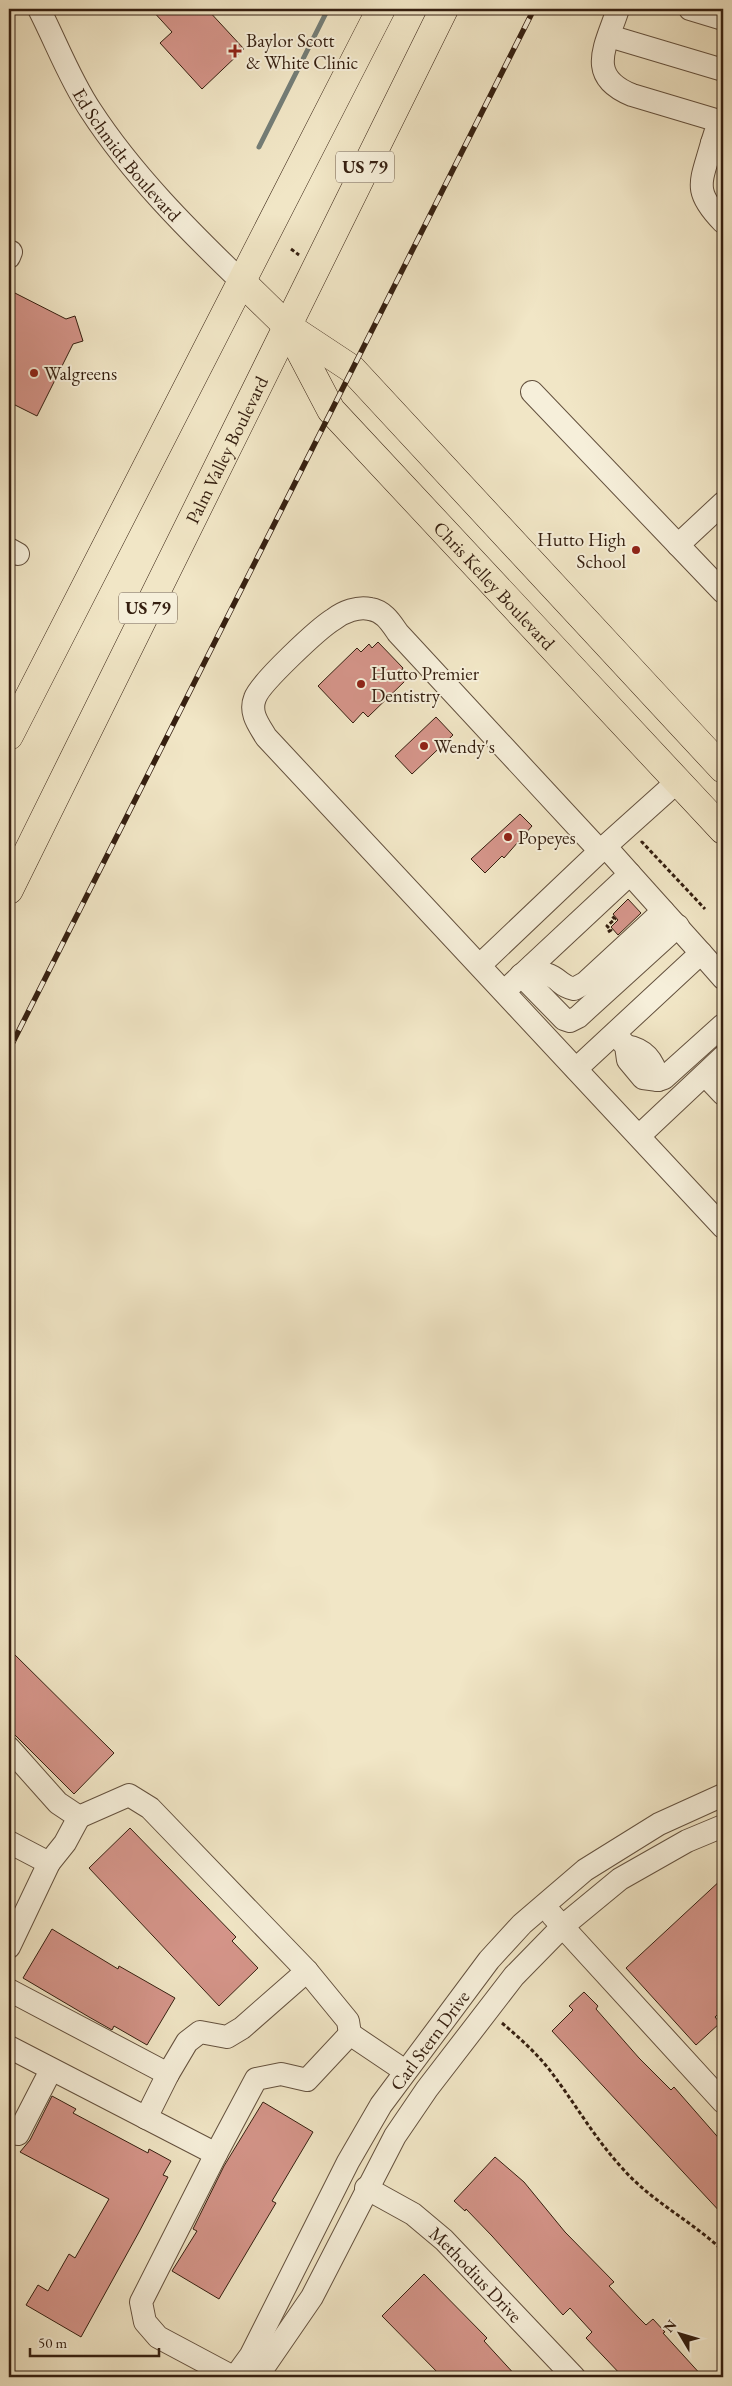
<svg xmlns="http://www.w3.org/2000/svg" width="732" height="2386" viewBox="0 0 732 2386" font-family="'EB Garamond',serif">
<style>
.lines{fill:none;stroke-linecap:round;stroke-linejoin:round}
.stream{stroke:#747e78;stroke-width:5}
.building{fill:#d5958a;stroke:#351f10}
.minor-casing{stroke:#64513e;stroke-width:24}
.major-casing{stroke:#351f10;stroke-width:29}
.highway-casing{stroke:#351f10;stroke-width:29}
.path{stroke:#351f10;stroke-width:3;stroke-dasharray:4 2.5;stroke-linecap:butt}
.minor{stroke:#f6efda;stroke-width:22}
.major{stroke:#f1e6c6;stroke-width:28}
.highway{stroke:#f1e6c6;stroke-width:28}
.rail-casing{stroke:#351f10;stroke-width:5.5}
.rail{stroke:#f6efda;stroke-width:4;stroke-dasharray:11;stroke-linecap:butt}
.poi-dot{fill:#8f2418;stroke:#f6efda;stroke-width:2}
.labels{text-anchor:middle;stroke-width:4;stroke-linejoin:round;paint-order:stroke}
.shield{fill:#f6efda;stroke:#6f5d4d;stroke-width:1}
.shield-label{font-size:18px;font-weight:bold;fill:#351f10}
.poi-label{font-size:19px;fill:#351f10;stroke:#f6efda;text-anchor:start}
.street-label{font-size:19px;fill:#351f10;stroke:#f6efda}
</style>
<rect width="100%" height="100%" fill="#f1e6c6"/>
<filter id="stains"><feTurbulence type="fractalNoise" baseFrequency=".004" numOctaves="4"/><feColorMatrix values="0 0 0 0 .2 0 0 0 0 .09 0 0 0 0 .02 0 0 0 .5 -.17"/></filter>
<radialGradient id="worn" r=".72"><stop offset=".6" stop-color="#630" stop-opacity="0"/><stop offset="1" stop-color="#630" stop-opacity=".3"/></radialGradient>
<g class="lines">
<path class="stream" d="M259 147 328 9"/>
</g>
<path class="building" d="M151 9H207L244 49 202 89 160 43 172 32Z
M9 290 66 319 75 316 83 341 73 344 37 416 9 402Z
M378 642 403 668 399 675 405 681 368 717 363 712 353 723 318 686 357 648 361 652 369 644 372 648Z
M436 717 453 735 412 774 395 756Z
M520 814 532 826 504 858 502 856 485 873 471 859Z
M628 899 641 913 618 935 611 927 618 920 613 914Z
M9 1649 114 1753 74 1794 9 1729Z
M130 1828 236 1937 232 1941 258 1968 219 2006 89 1868Z
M723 1878V2009L715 2017 720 2023 696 2045 626 1968Z
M52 1929 118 1969 119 1966 175 1998 147 2045 114 2026 112 2030 89 2017 23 1978Z
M584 1992 598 2006 596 2009 639 2058 671 2090 674 2087 723 2143V2215L552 2031 573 2010 569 2006Z
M52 2096 76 2109 73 2113 148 2153 149 2149 171 2161 163 2175 168 2177 139 2232 81 2337 26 2305 38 2285 48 2291 69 2254 75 2258 109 2199 20 2152 30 2140Z
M263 2102 313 2132 272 2201 276 2203 219 2299 172 2271 197 2231 193 2229 224 2166Z
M495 2157 524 2182 565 2232 614 2282 609 2286 638 2317 646 2325 653 2319 665 2332 663 2333 703 2377H623L586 2338 592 2332 570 2308 563 2315 492 2236 466 2209 465 2211 454 2201Z
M424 2274 487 2338 484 2341 517 2377H442L382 2316Z"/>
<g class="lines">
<g class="minor-casing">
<g id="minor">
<path id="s1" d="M39 9C56 42 70 80 91 111 132 174 188 230 242 282"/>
<path d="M618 9C606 46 585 76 632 95L719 121 712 143 723 155"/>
<path d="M690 9 723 19"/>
<path d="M609 36 723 70"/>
<path d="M712 143C701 183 692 190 723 222"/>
<path d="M9 257 11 252"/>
<path d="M532 392 723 592"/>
<path d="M678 545 723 503"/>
<path d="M9 549 18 554"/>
<path d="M600 851 398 633C391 623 384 611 370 609 358 606 343 612 334 619 319 628 260 683 255 698 249 713 259 725 266 737L723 1227"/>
<path d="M701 953 723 978"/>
<path d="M480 965 600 851 678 781"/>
<path d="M533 965C541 974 543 972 553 977 562 982 561 986 574 989L585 983 663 911"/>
<path d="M521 975 564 1019 570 1021 578 1017 678 926"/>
<path d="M510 986 630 874 605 846"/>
<path d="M615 1034 626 1046 628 1060 643 1078 658 1080 664 1078 723 1025"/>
<path d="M626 1046C645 1049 654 1060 658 1080"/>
<path d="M576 1069 701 953 630 874"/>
<path d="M705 1075 723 1094"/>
<path d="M639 1136 723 1057"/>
<path d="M9 1748 58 1803 79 1817 129 1795 150 1808 307 1971 348 2021 350 2034"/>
<path d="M9 1842 49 1863 65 1843 79 1817"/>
<path d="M552 1915 723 2102"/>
<path d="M9 1947 49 1863"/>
<path d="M9 1990 168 2074 146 2118"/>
<path d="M9 2047 216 2154"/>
<path d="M168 2074 187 2042 200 2032 227 2037 242 2028 307 1971"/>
<path d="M18 2134 51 2070"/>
<path id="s2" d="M366 2188 413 2214 444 2240 574 2377"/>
<path d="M233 2377 158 2337 145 2322 141 2302 216 2154 256 2079 281 2074 307 2080 350 2034 405 2071"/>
<path id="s3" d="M235 2377 251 2355 348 2162 381 2105 489 1960 522 1924 585 1870 659 1824 723 1795"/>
<path d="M257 2377 312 2297 395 2136 427 2089 514 1976 563 1926 620 1879 687 1841 723 1826"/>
</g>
</g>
<g class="major-casing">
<g id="major">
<path d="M242 282 287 326 352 369 723 769"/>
<path id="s4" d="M289 330 331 410 723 830"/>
</g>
</g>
<g class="highway-casing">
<g id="highway">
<path d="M9 736 381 9"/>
<path id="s5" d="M9 890 444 9"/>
</g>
</g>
<path class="path" d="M291 249 299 255
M641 843 642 842 705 909
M608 932 611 930 607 926 615 919 612 916
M502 2023C522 2040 542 2058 557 2080 579 2110 597 2141 623 2169 652 2202 692 2221 723 2251"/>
<use href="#minor" class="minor"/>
<use href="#major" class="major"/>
<use href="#highway" class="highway"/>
<g class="rail-casing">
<path id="rail" d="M9 1050 534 9"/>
</g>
<use href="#rail" class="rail"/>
</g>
<g class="poi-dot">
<path d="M232.5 43.5h5v5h5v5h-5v5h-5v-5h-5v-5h5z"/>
<circle cx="34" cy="373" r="5"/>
<circle cx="636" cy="550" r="5"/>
<circle cx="361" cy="684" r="5"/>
<circle cx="424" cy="746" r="5"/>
<circle cx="508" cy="837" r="5"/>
</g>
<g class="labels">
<g class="shield">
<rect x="336" y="151.5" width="58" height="31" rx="4"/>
<rect x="119" y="592.5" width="58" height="31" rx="4"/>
</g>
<g class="shield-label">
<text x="365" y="173">US 79</text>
<text x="148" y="614">US 79</text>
</g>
<g class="poi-label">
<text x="246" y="47">Baylor Scott<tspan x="246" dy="22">&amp; White Clinic</tspan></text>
<text x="44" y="380">Walgreens</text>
<text x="626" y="546" text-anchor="end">Hutto High<tspan x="626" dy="22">School</tspan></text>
<text x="371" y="680">Hutto Premier<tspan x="371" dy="22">Dentistry</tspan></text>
<text x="434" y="753">Wendy's</text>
<text x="518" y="844">Popeyes</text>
</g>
<g class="street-label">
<text dy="7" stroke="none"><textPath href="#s1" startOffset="171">Ed Schmidt Boulevard</textPath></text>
<text dy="7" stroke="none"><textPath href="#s5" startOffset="491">Palm Valley Boulevard</textPath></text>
<text dy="7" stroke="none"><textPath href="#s4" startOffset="330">Chris Kelley Boulevard</textPath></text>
<text dy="7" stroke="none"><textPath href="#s3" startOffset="390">Carl Stern Drive</textPath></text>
<text dy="7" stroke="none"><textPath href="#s2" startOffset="141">Methodius Drive</textPath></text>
</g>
</g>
<rect width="732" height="2386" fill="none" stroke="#f1e6c6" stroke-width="30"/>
<rect x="10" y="10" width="712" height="2366" fill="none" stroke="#351f10" stroke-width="2.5"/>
<rect x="15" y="15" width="702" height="2356" fill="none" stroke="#351f10"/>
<g transform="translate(680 2334) rotate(308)" stroke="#f6efda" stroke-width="4" paint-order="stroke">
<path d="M0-4L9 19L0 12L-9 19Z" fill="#351f10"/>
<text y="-8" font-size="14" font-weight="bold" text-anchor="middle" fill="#351f10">N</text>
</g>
<path d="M30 2348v8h129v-8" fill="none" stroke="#351f10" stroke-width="2.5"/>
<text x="38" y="2348" font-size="15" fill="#351f10" stroke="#f6efda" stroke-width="4" paint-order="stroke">50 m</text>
<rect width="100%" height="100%" filter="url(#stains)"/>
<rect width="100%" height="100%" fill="url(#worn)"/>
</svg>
